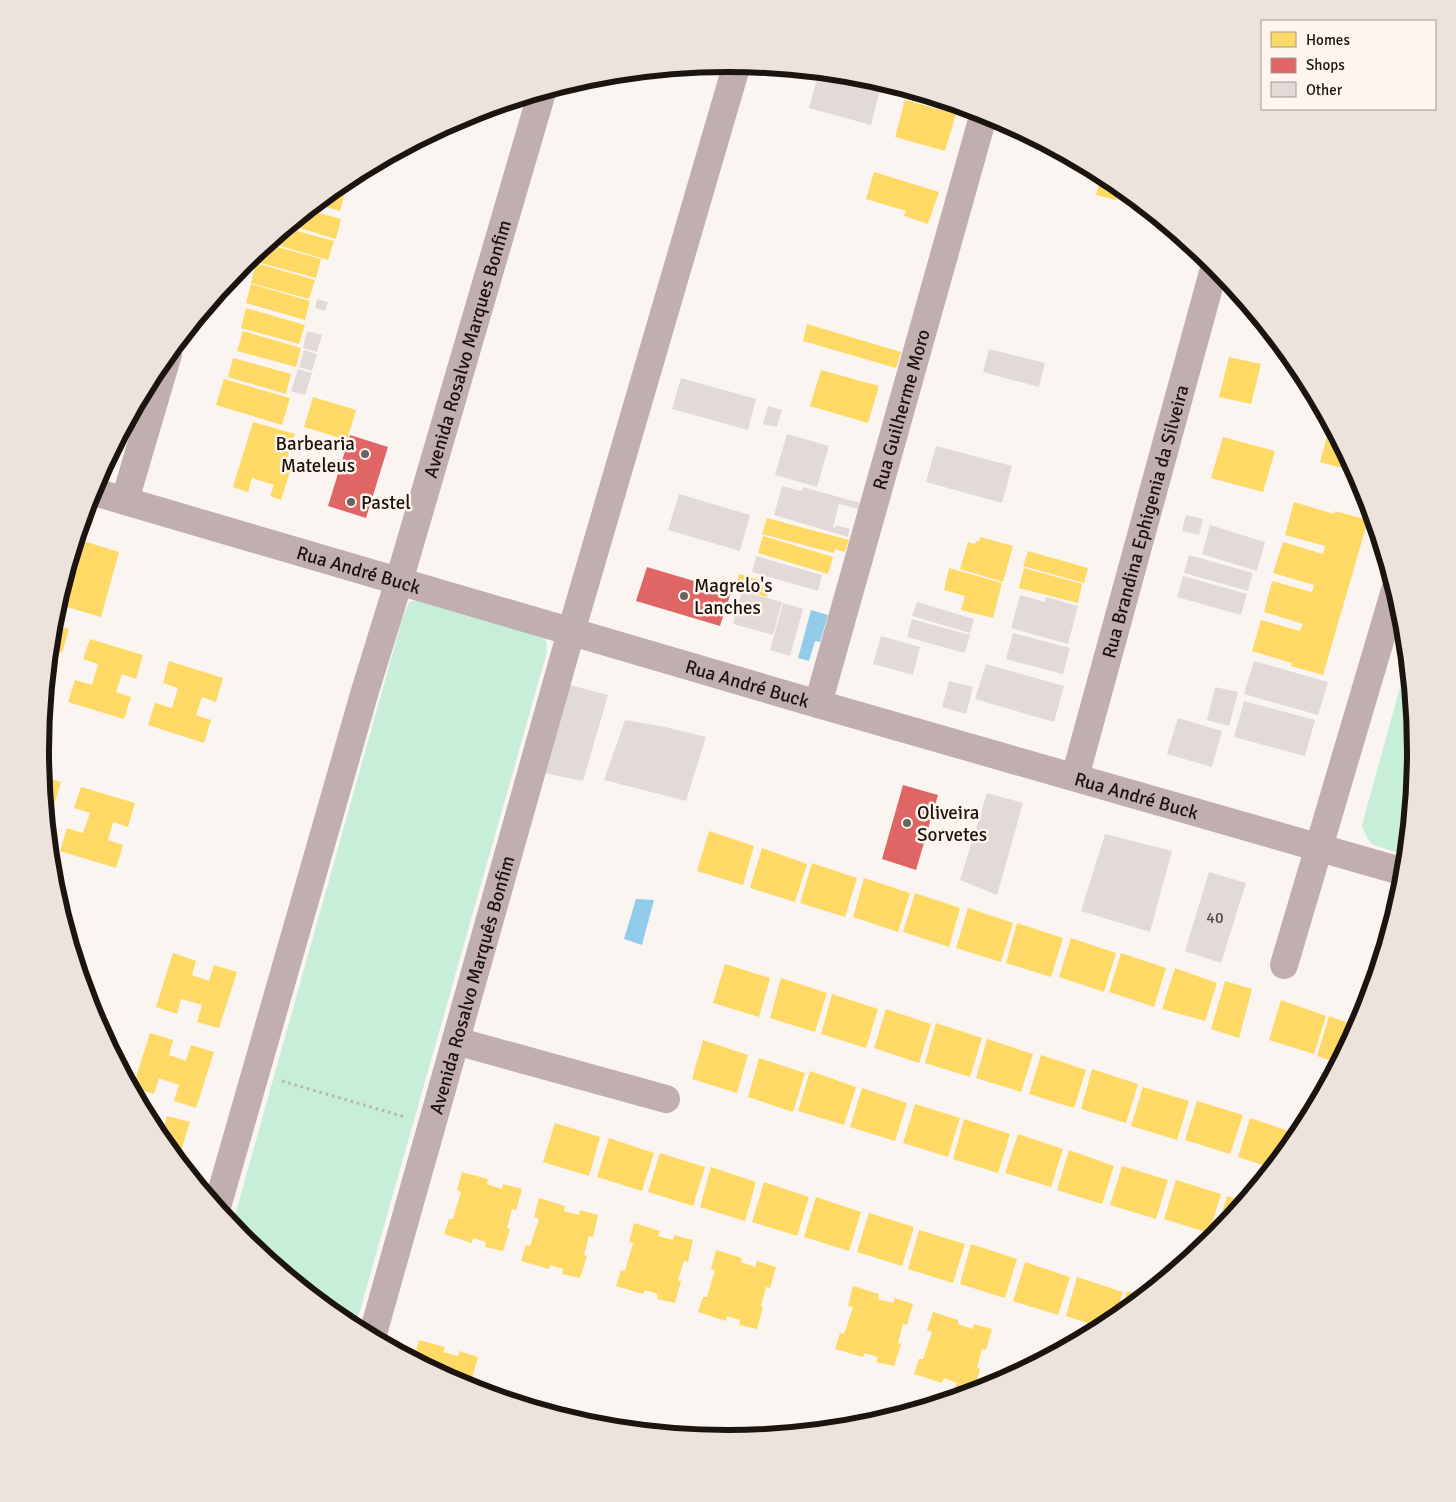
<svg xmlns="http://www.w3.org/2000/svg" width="1456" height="1502" viewBox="0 0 1456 1502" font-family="Signika,sans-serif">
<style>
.green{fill:#c7eed9}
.water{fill:#93cceb}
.homes{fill:#ffd966}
.shops{fill:#e06666}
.building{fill:#e2dad6}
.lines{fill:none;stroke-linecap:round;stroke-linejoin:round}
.path{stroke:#beb1b0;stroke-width:3;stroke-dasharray:2.5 4;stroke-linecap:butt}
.minor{stroke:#c1aeae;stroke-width:28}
.poi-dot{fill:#6a635e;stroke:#fff4ee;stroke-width:2}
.labels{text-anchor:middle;stroke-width:5;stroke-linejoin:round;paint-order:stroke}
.number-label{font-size:16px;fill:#514943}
.street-label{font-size:19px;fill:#1c140e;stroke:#fff4ee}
.poi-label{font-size:19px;fill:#1c140e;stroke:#fff4ee;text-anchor:start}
.rim{fill:none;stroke:#1c140e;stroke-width:6}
</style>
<rect width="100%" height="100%" fill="#fbf5f2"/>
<path class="green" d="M421 599 540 635 546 640 547 652 355 1328 346 1323 241 1237 232 1226 402 620 409 602Z
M1407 662 1416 751 1406 855 1373 845 1367 838 1362 825Z"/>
<path class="water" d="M811 610 828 615 820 642 815 641 809 661 798 658Z
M636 899 654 900 642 945 624 939Z"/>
<path class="homes" d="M905 100 956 114 945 151 895 137Z
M874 172 939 192 928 224 904 216 906 211 866 199Z
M1101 174 1110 179 1119 186 1116 200 1096 195Z
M349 177 346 188 338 185 346 179Z
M334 189 345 192 340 211 315 204Z
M308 210 341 219 336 239 289 225Z
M286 228 334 241 328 260 270 243V241Z
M267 244 321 259 316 278 257 262 261 248Z
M256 263 315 280 309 299 251 283Z
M251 284 310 301 305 320 246 303Z
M246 308 305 325 299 344 241 328Z
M807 324 901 352 896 368 803 341Z
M243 331 301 348 296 367 237 351Z
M1229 357 1261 364 1251 404 1219 397Z
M233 358 291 374 286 394 228 377Z
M821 370 879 386 868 423 810 406Z
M224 379 290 398 282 425 216 405Z
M313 397 356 410 347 440 304 427Z
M253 422 295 434 285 466 291 468 281 500 270 496 274 485 252 478 248 492 233 487Z
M1329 429 1333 430 1357 475 1349 472V470L1320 462Z
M1223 437 1275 451 1263 492 1211 478Z
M1294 502 1334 514 1335 511 1368 520 1323 675 1291 666 1292 663 1252 651 1261 620 1300 631 1303 624 1264 612 1272 581 1312 592 1314 585 1273 573 1283 542 1323 554 1325 546 1285 535Z
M767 518 849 540 845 552 835 549 834 553 762 534Z
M763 536 833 557 828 574 758 553Z
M980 537 1013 546 1003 582 960 569 968 542 975 544 976 541 979 542Z
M77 539 119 552 101 617 57 604Z
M1028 551 1088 568 1084 583 1023 566Z
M949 568 1002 583 993 618 961 610 965 596 944 590Z
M1024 568 1082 584 1078 603 1019 588Z
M739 574 771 583 767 597 735 588Z
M53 624 69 629 62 653 50 649Z
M90 639 143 655 136 679 122 674 116 692 131 697 124 719 68 702 75 680 92 685 98 664 83 659Z
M169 661 223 678 216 702 202 697 196 715 211 720 204 743 148 725 155 703 172 708 178 688 163 683Z
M48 668 57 671 50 694 46 692Z
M42 776 61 782 54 805 45 802Z
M81 787 135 803 128 827 113 822 108 840 123 845 116 868 60 851 67 828 83 833 90 813 74 808Z
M709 831 754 846 743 885 697 871Z
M762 848 807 864 795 902 750 888Z
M812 863 857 878 845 917 800 903Z
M864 878 910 893 898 932 853 917Z
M915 893 960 908 949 947 903 932Z
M968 908 1013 923 1001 962 956 948Z
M1017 923 1063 938 1051 977 1006 963Z
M1071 938 1116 953 1104 992 1059 977Z
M173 953 196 961 192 975 209 981 214 965 237 972 219 1028 197 1022 202 1005 181 999 177 1014 156 1007Z
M1121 953 1166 968 1154 1007 1109 992Z
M725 964 770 978 759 1017 713 1003Z
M1175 968 1217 983 1205 1021 1162 1009Z
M781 978 827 993 815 1032 770 1018Z
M1225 981 1252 989 1239 1038 1211 1029Z
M832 994 878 1009 866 1048 821 1034Z
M1281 1000 1326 1016 1314 1054 1269 1040Z
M886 1009 931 1024 919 1063 874 1048Z
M1329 1016 1357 1026 1338 1063 1317 1056Z
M936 1023 982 1038 970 1077 925 1063Z
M150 1033 173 1040 169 1055 186 1061 191 1045 214 1052 196 1108 174 1101 179 1085 159 1078 154 1094 133 1087Z
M987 1039 1033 1054 1021 1092 976 1078Z
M703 1040 748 1055 737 1093 692 1079Z
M1041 1055 1086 1070 1074 1108 1029 1094Z
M759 1058 805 1073 793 1112 748 1097Z
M1092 1069 1138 1084 1126 1123 1081 1109Z
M810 1071 856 1087 844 1125 798 1111Z
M1143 1087 1189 1101 1177 1140 1131 1126Z
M862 1088 907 1103 895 1141 850 1127Z
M1197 1101 1243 1115 1230 1154 1185 1140Z
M915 1104 960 1118 948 1157 903 1143Z
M167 1116 190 1122 178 1160 153 1128 163 1131Z
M1250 1118 1295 1133 1292 1143 1272 1168 1238 1157Z
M964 1119 1010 1134 998 1173 953 1159Z
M555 1123 600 1137 589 1176 543 1162Z
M1018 1134 1063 1149 1051 1187 1005 1173Z
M609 1138 654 1153 642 1191 597 1177Z
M1069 1150 1114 1166 1102 1204 1057 1190Z
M660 1153 705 1167 693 1206 648 1192Z
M1122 1166 1168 1180 1156 1219 1110 1205Z
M711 1167 756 1182 745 1221 700 1207Z
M462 1172 488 1179 487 1184 502 1189 503 1184 522 1189 516 1210 512 1209 507 1228 510 1229 503 1251 485 1247 486 1242 473 1238 472 1243 444 1234 449 1219H453L461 1192 457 1190Z
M1176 1180 1221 1194 1209 1233 1164 1219Z
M764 1182 809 1197 797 1236 752 1222Z
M1227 1196 1244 1201 1216 1235H1215Z
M816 1197 861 1212 849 1251 804 1237Z
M539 1198 565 1206 564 1211 579 1215 580 1210 598 1215 593 1237 589 1236 584 1255 587 1256 580 1278 562 1274 563 1269 550 1265 549 1269 521 1261 526 1245 530 1246 539 1219 534 1217Z
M869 1213 914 1227 902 1266 857 1252Z
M634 1223 660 1231 658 1236 673 1240 674 1235 693 1240 688 1262 684 1261 678 1280 681 1281 675 1303 657 1299 658 1294 645 1290 643 1294 616 1286 621 1270 625 1271 633 1243 629 1242Z
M919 1230 965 1244 953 1283 908 1269Z
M971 1244 1017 1259 1005 1298 960 1284Z
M716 1250 742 1258 741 1262 755 1267 757 1261 776 1267 770 1288 766 1287 761 1306 763 1307 757 1329 739 1325 740 1320 727 1316 726 1321 698 1312 703 1297H707L715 1270 711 1269Z
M1025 1262 1070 1277 1058 1315 1013 1301Z
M1077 1277 1123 1292 1114 1320 1110 1323 1102 1328 1066 1316Z
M853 1286 879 1294 878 1299 893 1303 895 1298 913 1304 907 1325 903 1324 898 1343 901 1344 894 1366 876 1362 878 1357 865 1353 863 1357 835 1349 840 1333 844 1334 853 1307 848 1306Z
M1127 1291 1143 1296 1120 1315Z
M933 1312 958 1320V1324L972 1329 974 1324 992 1329 986 1350 982 1349 977 1368 980 1369 974 1391 955 1387 957 1383 944 1378 942 1383 914 1374 919 1359H923L932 1332 927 1330Z
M419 1340 445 1347 443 1352 458 1356 460 1351 478 1357 472 1378 469 1377 466 1387 414 1358Z"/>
<path class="shops" d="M350 435 388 447 366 518 328 506Z
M647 567 731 592 720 626 636 601Z
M903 785 938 795 916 870 882 859Z"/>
<path class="building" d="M819 72 880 90 871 125 809 108Z
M370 166 366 179 357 176 358 172Z
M317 299 328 302 325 311 315 308Z
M307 331 322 335 317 352 303 348Z
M989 349 1045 363 1039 387 983 372Z
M304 350 317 354 312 371 299 367Z
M298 369 312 373 305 395 291 391Z
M681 378 756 399 748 430 672 409Z
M768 406 782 410 777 427 763 424Z
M128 422 131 423 128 432 123 431Z
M787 434 829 446 817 487 775 475Z
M936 446 1012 466 1002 503 926 482Z
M782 486 801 491 803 487 860 503 858 509 839 504 833 527 835 528 836 525 850 529 848 537 774 515Z
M679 494 750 515 740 551 668 530Z
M1186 515 1203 519 1199 535 1182 531Z
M1210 525 1265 542 1257 571 1202 554Z
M1189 555 1253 573 1248 591 1184 573Z
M756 556 822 575 818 591 752 572Z
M1183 576 1247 594 1241 615 1177 597Z
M742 591 782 602 773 635 733 624Z
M1020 595 1045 602 1046 597 1078 606 1068 644 1011 628Z
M917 602 974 619 970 633 912 616Z
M783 603 803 609 790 656 770 650Z
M912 619 970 635 965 653 907 637Z
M1013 633 1070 648 1063 674 1006 659Z
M881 636 920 647 913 675 873 664Z
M1254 661 1328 682 1318 715 1244 694Z
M986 664 1064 686 1054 722 975 699Z
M949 681 973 687 966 714 942 707Z
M570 685 608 695 583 781 544 773Z
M1215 687 1238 692 1229 726 1207 720Z
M1244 701 1315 720 1305 756 1234 737Z
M1178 718 1222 731 1212 767 1167 754Z
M625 720 665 727 706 737 686 801 604 780Z
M987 793 1023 803 997 895 960 880Z
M1105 834 1172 851 1150 932 1081 911Z
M1209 872 1246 883 1221 963 1185 951Z"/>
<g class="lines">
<path class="path" d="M282 1081 405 1117"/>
<g class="minor">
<path id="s1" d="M91 491 818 704 1404 872"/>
<path d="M125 500 168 354"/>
<path id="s2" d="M818 704 984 113"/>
<path id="s3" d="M1075 777 1215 265"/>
<path d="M1284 965 1395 590"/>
<path d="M456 1041 666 1099"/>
<path id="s4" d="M217 1207 365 691 399 581 542 92"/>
<path id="s5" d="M372 1337 571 632 737 64"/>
</g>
</g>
<g class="poi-dot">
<circle cx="365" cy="454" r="5"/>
<circle cx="351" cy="502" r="5"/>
<circle cx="684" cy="596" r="5"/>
<circle cx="907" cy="823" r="5"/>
</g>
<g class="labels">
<g class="number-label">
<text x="1215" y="923">40</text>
</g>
<g class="street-label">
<text dy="7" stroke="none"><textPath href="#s4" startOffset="894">Avenida Rosalvo Marques Bonfim</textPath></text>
<text dy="7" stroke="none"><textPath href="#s2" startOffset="306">Rua Guilherme Moro</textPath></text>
<text dy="7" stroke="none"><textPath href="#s3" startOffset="265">Rua Brandina Ephigenia da Silveira</textPath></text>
<text dy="7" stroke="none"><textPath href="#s1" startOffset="279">Rua André Buck</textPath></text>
<text dy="7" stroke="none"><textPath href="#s1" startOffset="684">Rua André Buck</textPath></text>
<text dy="7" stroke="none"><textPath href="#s1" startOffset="1089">Rua André Buck</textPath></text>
<text dy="7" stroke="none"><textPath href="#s5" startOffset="366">Avenida Rosalvo Marquês Bonfim</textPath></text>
</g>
<g class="poi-label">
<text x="355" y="450" text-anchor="end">Barbearia<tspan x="355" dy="22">Mateleus</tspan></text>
<text x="361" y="509">Pastel</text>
<text x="694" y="592">Magrelo's<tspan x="694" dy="22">Lanches</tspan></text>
<text x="917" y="819">Oliveira<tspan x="917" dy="22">Sorvetes</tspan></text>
</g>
</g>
<path d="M0 0H1456V1502H0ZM49 751a679 679 0 1 1 1358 0a679 679 0 1 1-1358 0Z" fill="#ede2dc" fill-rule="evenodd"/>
<path class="rim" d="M49 751a679 679 0 1 1 1358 0a679 679 0 1 1-1358 0Z"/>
<rect x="1261" y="20" width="175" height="90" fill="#fff4ee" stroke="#a49a94"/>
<rect x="1271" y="32" width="25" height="15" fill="#ffd966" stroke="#a49a94"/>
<text x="1306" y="45" font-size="15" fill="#1c140e">Homes</text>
<rect x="1271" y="58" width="25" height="15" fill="#e06666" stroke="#a49a94"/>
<text x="1306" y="70" font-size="15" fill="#1c140e">Shops</text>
<rect x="1271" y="82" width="25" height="15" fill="#e2dad6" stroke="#a49a94"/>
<text x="1306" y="95" font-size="15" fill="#1c140e">Other</text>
</svg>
